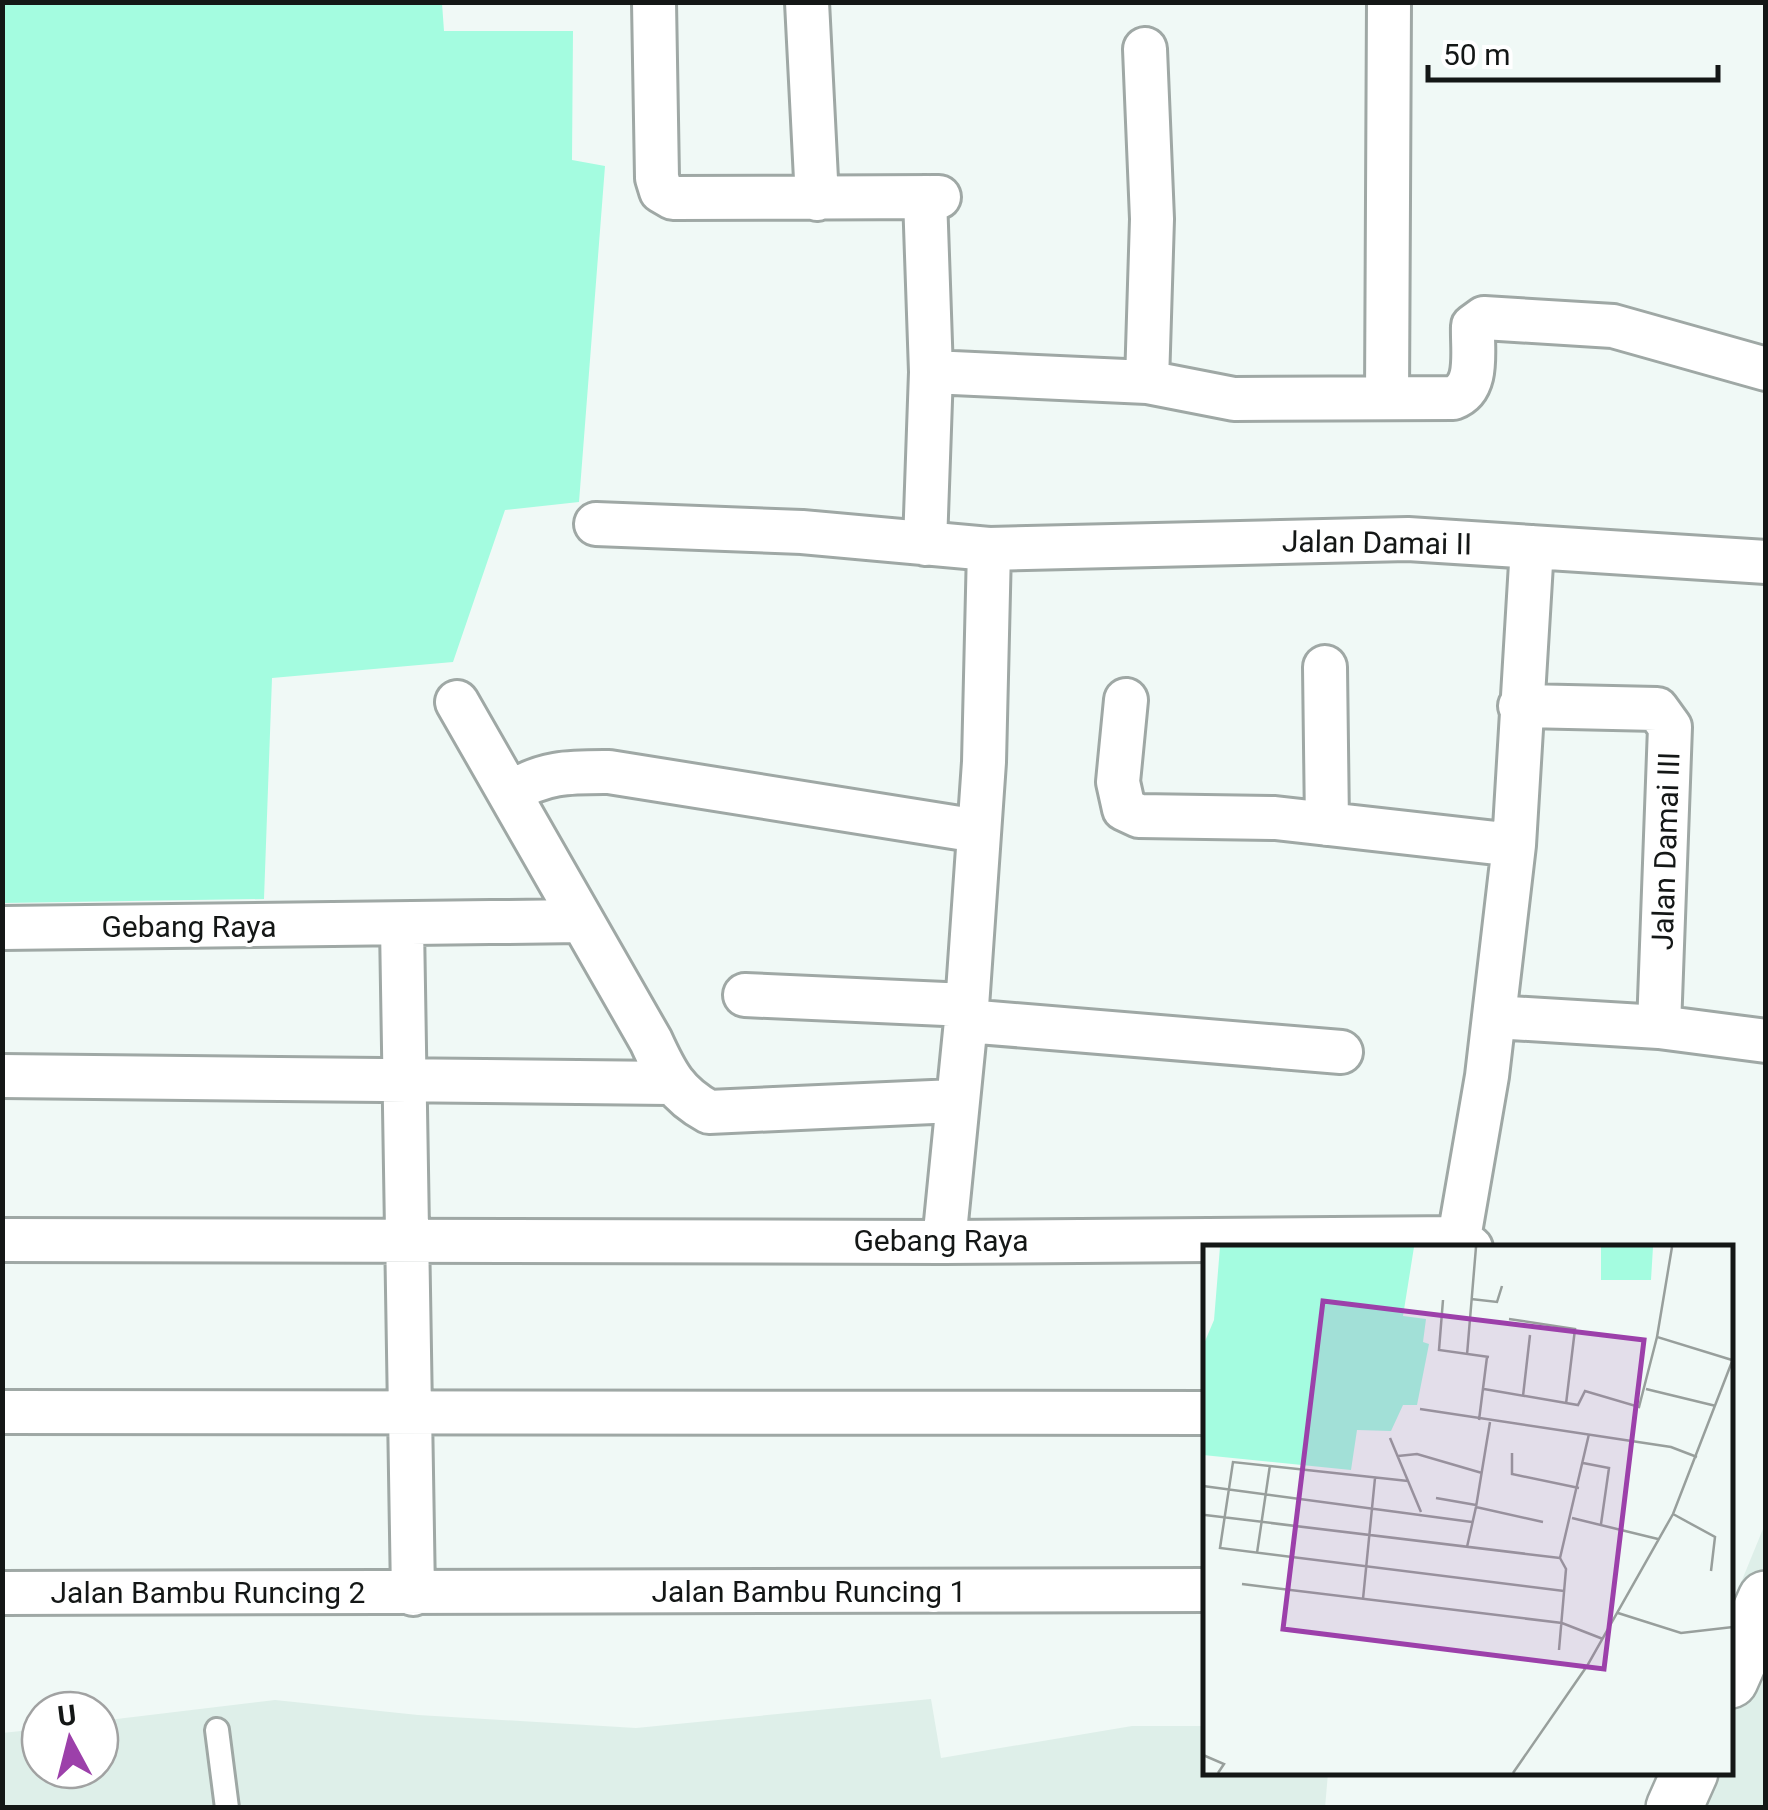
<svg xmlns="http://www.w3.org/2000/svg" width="1768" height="1810" viewBox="0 0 1768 1810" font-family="Roboto,sans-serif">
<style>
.built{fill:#deefe9}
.green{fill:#a4fce0}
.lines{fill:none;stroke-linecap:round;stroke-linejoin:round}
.service-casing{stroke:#9fa8a5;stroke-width:28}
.minor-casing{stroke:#9fa8a5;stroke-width:48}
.secondary-casing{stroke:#9fa8a5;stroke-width:60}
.service{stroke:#fff;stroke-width:22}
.minor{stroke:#fff;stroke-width:42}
.secondary{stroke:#fff;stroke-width:55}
.labels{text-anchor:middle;stroke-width:8;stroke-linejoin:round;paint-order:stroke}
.street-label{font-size:30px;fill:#141716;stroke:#fff}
.inset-road{fill:none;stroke:#989f9c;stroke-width:2.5}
.view{fill:#9c40aa;fill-opacity:0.15;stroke:#9c40aa;stroke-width:5}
.inset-edge{fill:none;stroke:#141716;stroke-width:5}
</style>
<rect width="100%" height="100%" fill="#f0f9f6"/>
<path class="built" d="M1765 1524V1807L1646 1808 1661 1773 1730 1772 1731 1607Z
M931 1699 941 1758 1132 1726H1205L1206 1772 1328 1773 1325 1808H3L2 1733 40 1729V1770H100V1721L275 1700 418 1715 636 1728Z"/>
<path class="green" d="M2 3H442L444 31H573L572 160 605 166 579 502 505 510 453 662 272 678 264 899 3 903Z"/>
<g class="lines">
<g class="service-casing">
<path id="service" d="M217 1730 227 1808"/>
</g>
<g class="minor-casing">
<path id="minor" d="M654 2 657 178 661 191 673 198 939 197
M807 2 817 199
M1145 49 1152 219 1147 382
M931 372 1147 382 1234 399 1453 398C1480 388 1472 351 1473 326L1484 318 1613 326 1766 369
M1387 398 1389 2
M596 524 802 532 989 549 1408 539 1766 562
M925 544 931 372 925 197
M1325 667 1327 824
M1126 700 1118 782 1124 809 1139 816 1275 818 1514 845
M457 702 651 1041C666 1074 676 1094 709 1112L955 1101
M1520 706 1657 709 1670 727 1659 1027
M512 793C542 771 573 772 609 772L978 831
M402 926 413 1594
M2 928 582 921
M745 995 967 1005
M1494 1017 1659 1027 1766 1041
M966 1021 984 762 989 549
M2 1076 670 1083
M1459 1238 1487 1076 1514 845 1532 547
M2 1240 944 1242 1459 1238 1471 1248
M944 1242 966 1021 1341 1052
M2 1412 1206 1413
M2 1593 1206 1590"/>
</g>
<g class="secondary-casing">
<path id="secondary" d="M1730 1680 1766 1599
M1674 1808 1690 1772"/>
</g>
<use href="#service" class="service"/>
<use href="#minor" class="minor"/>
<use href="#secondary" class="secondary"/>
</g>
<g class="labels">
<g class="street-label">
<text transform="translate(1377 543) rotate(1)" y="10">Jalan Damai II</text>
<text transform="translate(1666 851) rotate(-88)" y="10">Jalan Damai III</text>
<text x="189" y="937">Gebang Raya</text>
<text x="941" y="1251">Gebang Raya</text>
<text x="809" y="1602">Jalan Bambu Runcing 1</text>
<text x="208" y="1603">Jalan Bambu Runcing 2</text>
</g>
</g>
<g transform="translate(1203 1245)">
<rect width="530" height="530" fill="#f0f9f6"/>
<path d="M17 2H211L200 71 223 74 220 97 226 99 214 160H200L188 186 154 185 148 225 0 210V101L11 75ZM398 2H450L448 35H398Z" fill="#a4fce0"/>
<path class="inset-road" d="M469 2 454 92 529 115M268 54 294 57 299 41M240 55 236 105 286 112M306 74 372 84 363 159M264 110 273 2M281 144 375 160 382 146 436 162 454 92M443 144 513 161M320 151 327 90M217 164 468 202 494 212M276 175 284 112M187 193 218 267M309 208V229L376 243M195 211 214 209 279 228M380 218 406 223 398 279M205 236 30 217 17 303 361 346M0 241 269 277M233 253 273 260M273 262 287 177M470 269 512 292 508 326M2 270 357 313M369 273 455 294M264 302 273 262 340 277M54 308 67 220M357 313 386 189M39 339 359 378 400 394M160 354 172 233M415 368 478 388 530 382M356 405 363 324 357 313M0 510 21 519 15 528M310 528 384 421 470 269 530 114"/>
<path class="view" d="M120 56 441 95 401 424 80 384Z"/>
<rect width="530" height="530" class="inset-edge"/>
</g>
<rect width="1768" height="1810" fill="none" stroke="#141716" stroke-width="10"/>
<g transform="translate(70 1740) rotate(353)"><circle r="48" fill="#ffffff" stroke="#a1a2a2" stroke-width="2.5"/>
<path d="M0-8L18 38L0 25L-18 38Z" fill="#9c40aa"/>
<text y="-15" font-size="28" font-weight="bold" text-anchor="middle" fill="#141716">U</text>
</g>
<path d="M1428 65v15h290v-15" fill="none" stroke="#141716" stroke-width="5"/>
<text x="1443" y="65" font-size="30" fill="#141716" stroke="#ffffff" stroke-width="8" paint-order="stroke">50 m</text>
</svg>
